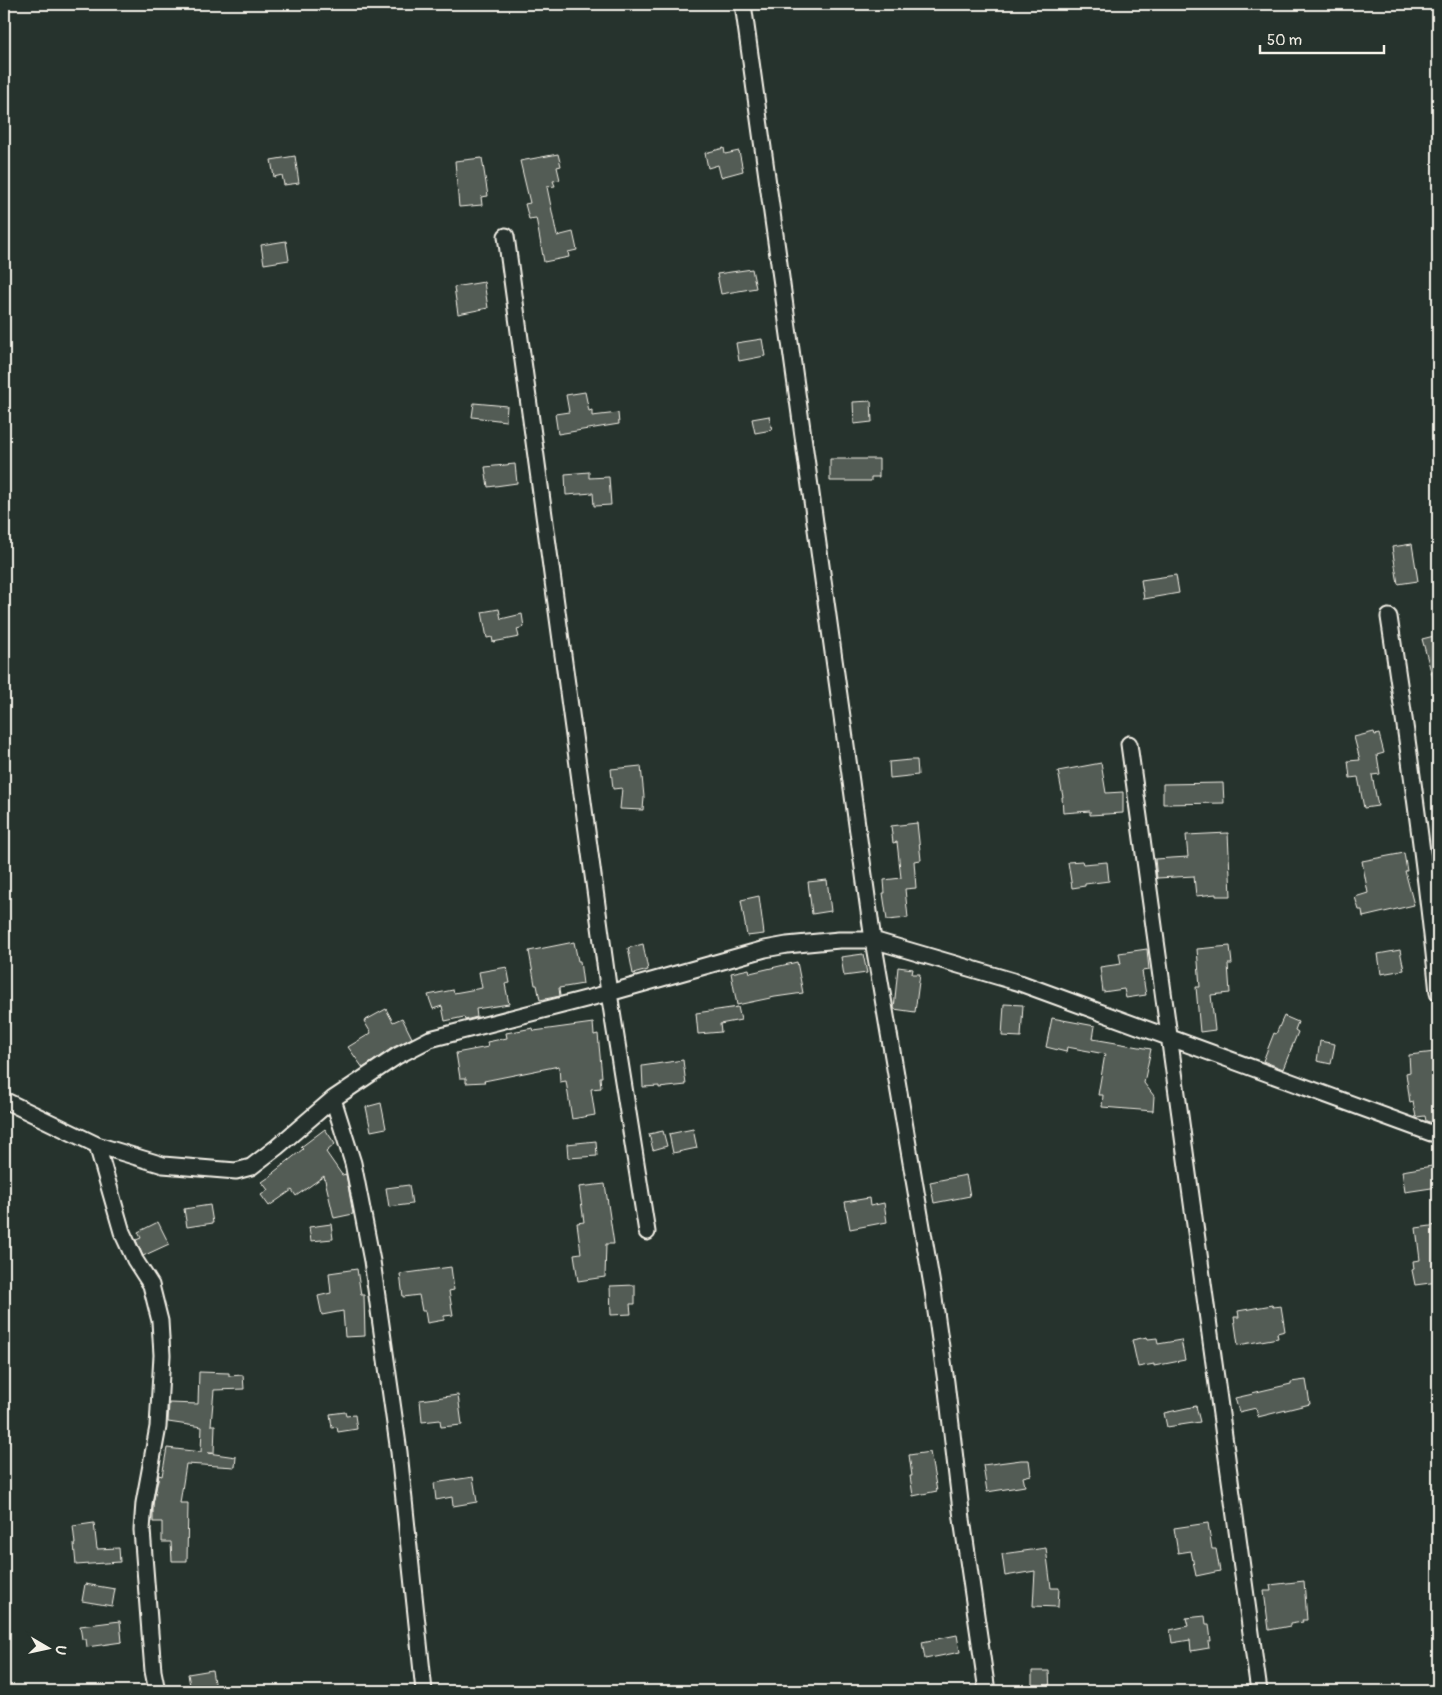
<svg xmlns="http://www.w3.org/2000/svg" width="1442" height="1695" viewBox="0 0 1442 1695" font-family="Pangolin,sans-serif">
<style>
.building{fill:#525c55;stroke:#f4f1e8}
.lines{fill:none;stroke-linecap:round;stroke-linejoin:round}
.minor-casing{stroke:#f4f1e8;stroke-width:19}
.minor{stroke:#26332d;stroke-width:15}
</style>
<rect width="100%" height="100%" fill="#26332d"/>
<filter id="ink" filterUnits="userSpaceOnUse"><feTurbulence type="fractalNoise" baseFrequency=".02" numOctaves="2"/><feDisplacementMap in="SourceGraphic" scale="10" xChannelSelector="R" yChannelSelector="G"/><feConvolveMatrix kernelMatrix="1 2 1 2 8 2 1 2 1" color-interpolation-filters="sRGB"/></filter>
<g filter="url(#ink)">
<path class="building" d="M724 148 725 154 739 151 743 171 721 177 718 165 708 168 705 153Z
M558 154 561 166 557 167 560 180 553 181 555 186 547 187 557 236 573 232 577 250 568 252 569 257 544 262 537 223 536 218 529 219 525 204 530 203 520 161Z
M295 156 299 183 284 185 282 175 274 177 271 160Z
M482 158 488 196 481 197 482 205 459 207 455 161Z
M286 241 289 260 264 264 261 245Z
M752 269 756 288 721 294 717 274Z
M484 282 488 308 458 314 454 287Z
M762 339 765 356 739 361 736 343Z
M585 392 589 411 592 410V416L618 413 619 424 558 434 555 414 569 412 566 395Z
M871 401 872 422 854 424 853 402Z
M474 403 507 406 506 421 472 417Z
M769 416 772 430 755 433 752 419Z
M830 459H879V477H871V481H830Z
M515 464 517 483 488 487 485 467Z
M589 472V478L609 477 611 505 594 506 593 493 566 495 565 474Z
M1412 544 1418 581 1398 584 1392 547Z
M1176 575 1179 593 1144 599 1141 580Z
M499 609 501 619 522 614 524 627 517 629 519 637 493 642 492 637 487 638 482 612Z
M1438 635V682H1434L1422 639Z
M1374 732 1375 735 1379 734 1384 753 1377 755 1380 774 1372 775 1378 806 1364 808 1358 777 1350 778 1348 761 1360 760 1354 737Z
M910 760H917L918 775 890 778 889 762Z
M1101 763 1106 793 1123 792V813L1090 815V811L1063 813 1062 797H1063L1058 771Z
M641 766 644 797 643 810 620 809 622 788 613 789 611 769Z
M1223 783 1224 803 1163 804V784Z
M917 823 921 860 914 861 916 888 905 889 908 918 887 920 883 893H885L884 880 901 878 897 842 893 843 891 826Z
M1228 833 1231 896H1216V894L1196 896 1194 876 1157 878 1155 859 1188 857 1186 835Z
M1404 853 1407 871H1405L1414 905 1363 917 1362 910H1359L1355 897 1368 893 1362 861Z
M1082 861 1083 864 1107 862 1109 881 1085 884V886L1072 888 1068 862Z
M827 880 831 911 812 914 808 882Z
M759 896 764 934 747 936 741 900Z
M574 942 578 961H580L583 984 559 988 560 996 540 1000 537 985H535L529 951Z
M643 944 648 970 633 974 628 948Z
M1230 946 1232 964H1228L1230 993 1211 995 1215 1030 1200 1032 1196 987H1200L1197 949Z
M1147 949 1149 970 1142 971 1146 995 1126 998 1124 989 1103 992 1100 967 1121 964 1119 953Z
M1400 950 1404 970 1381 974 1378 954Z
M863 954 867 973 844 976 841 957Z
M797 962 803 993 775 997 737 1005 731 973 749 969 750 973Z
M507 967 510 983 505 984 509 1004 476 1009 477 1017 465 1020 464 1017 445 1021 442 1006 433 1009 428 995 453 990 454 993 482 988 479 972Z
M898 967 913 969 912 974H920L915 1012 894 1009Z
M1004 1004 1023 1005 1021 1037 1002 1036Z
M738 1007 741 1020 720 1024 721 1032 698 1034 696 1013Z
M386 1009 393 1022 402 1018 412 1038 392 1048 363 1068 348 1047 371 1033 364 1021Z
M1284 1016 1298 1022 1295 1030 1298 1032 1283 1069 1263 1061 1274 1033 1276 1034Z
M1052 1018 1095 1026 1093 1039 1151 1049 1144 1083 1154 1096 1153 1111 1102 1107 1103 1095H1098L1105 1054 1067 1047 1066 1052 1046 1047Z
M593 1023 594 1035 598 1034 602 1077H600L601 1088 591 1089 595 1115 572 1119 566 1081 560 1082 559 1066 484 1081 485 1082 466 1083V1078H460L456 1053 488 1047 487 1042 507 1038 506 1033 533 1028 534 1031Z
M1320 1041 1335 1044 1331 1064 1317 1061Z
M1435 1052 1436 1065H1434L1438 1088V1124L1426 1121 1425 1116 1416 1117 1413 1102 1410 1103 1406 1073 1410 1072 1409 1055Z
M683 1060 686 1085 659 1088V1086L643 1087 642 1066Z
M381 1103 386 1128 371 1131 366 1107Z
M325 1129 335 1144 326 1152 342 1175 346 1174 353 1214 334 1218 324 1176 296 1196 292 1190 269 1206 261 1195 268 1190 262 1182 275 1173 274 1172 303 1149 301 1147Z
M693 1129 697 1148 673 1153 669 1134Z
M663 1131 667 1146 653 1150 649 1134Z
M596 1141 597 1156 568 1158 567 1144Z
M1438 1165V1187L1405 1192 1402 1171Z
M966 1175 970 1196 934 1203 930 1182Z
M605 1184 614 1244H606L605 1277 578 1281 574 1254 581 1253 577 1223 584 1222 579 1187Z
M409 1185 412 1204 389 1207 386 1188Z
M869 1198 870 1206 884 1203 887 1222 850 1229 845 1202Z
M210 1205 213 1223 187 1227 184 1209Z
M158 1222 169 1244 143 1256 136 1240 141 1238 138 1232Z
M331 1224 333 1239 311 1241 309 1227Z
M1438 1225V1282L1415 1285 1412 1270 1414 1269 1413 1261 1420 1260 1416 1228Z
M451 1267 454 1290 449 1291 453 1315 444 1316V1320L427 1323 425 1311H422L419 1295 403 1297 400 1274Z
M357 1269 361 1295H364L365 1336 345 1337 343 1311 322 1315 318 1296 331 1293 329 1273Z
M635 1285V1304H630L631 1314 611 1315 610 1286Z
M1272 1305 1273 1307 1281 1306 1285 1331 1277 1333 1278 1338 1238 1345 1234 1317H1239L1238 1311Z
M1147 1337 1148 1339 1157 1338 1158 1344 1181 1340 1185 1360 1154 1366V1364L1138 1367 1132 1340Z
M199 1372 229 1373V1376L243 1375 244 1389 214 1390 211 1425H215L214 1453H208L236 1457 235 1467 186 1464 180 1503H188L187 1561H172L171 1542H162V1522H153V1504L159 1475 162 1476 167 1448 201 1452 202 1427 168 1422 169 1403 198 1404Z
M1306 1380 1310 1404 1258 1417 1256 1408 1239 1412 1235 1398 1253 1394 1252 1393 1291 1384V1382Z
M458 1395 462 1425 441 1427 440 1420 422 1422 420 1400Z
M1196 1406 1200 1422 1167 1427 1164 1413Z
M345 1412 346 1416 355 1415 357 1429 338 1432 337 1427 332 1428 330 1414Z
M930 1452 937 1491 913 1496 910 1476H912L909 1455Z
M1021 1460H1029L1031 1475 1023 1477 1025 1486 987 1492 983 1465Z
M473 1477 477 1502 453 1506 452 1497 436 1500 434 1483Z
M94 1523 97 1549 119 1548 120 1562 76 1565 74 1544H75L73 1526Z
M1208 1523 1212 1549H1216L1220 1571 1196 1576 1191 1551 1178 1553 1174 1528Z
M1046 1548 1051 1588H1059L1058 1607 1033 1606 1035 1571 1005 1576 1002 1554Z
M1304 1581 1307 1620H1302L1303 1622 1290 1624V1626L1269 1630 1264 1591H1271L1270 1585Z
M85 1584 115 1589 112 1606 82 1601Z
M1205 1616 1206 1624H1209L1211 1641H1208L1209 1648 1191 1651 1190 1640 1172 1643 1170 1630 1188 1626 1186 1618Z
M120 1621 122 1642 87 1647 86 1639H82L80 1626Z
M957 1635 960 1652 925 1659 922 1642Z
M212 1670 215 1689 191 1691 188 1674Z
M1032 1671H1049L1050 1691H1032Z"/>
<g class="lines">
<g class="minor-casing">
<path id="minor" d="M743 4 873 940 933 1291 946 1382 962 1519 987 1691
M506 236 609 993 647 1232
M1389 617C1408 742 1426 867 1438 993
M1129 744 1259 1691
M333 1099 353 1163 372 1261 399 1452 424 1691
M4 1100 97 1145 163 1165 236 1171 251 1167 277 1147 333 1099 397 1056 430 1039 609 993 765 949 787 945 839 940H873L1020 983 1431 1133H1438
M97 1145 122 1232 135 1260 151 1285 160 1321 162 1355 158 1427 144 1503 142 1530 153 1671 157 1691"/>
</g>
<use href="#minor" class="minor"/>
</g>
</g>
<rect width="1442" height="1695" fill="none" stroke="#26332d" stroke-width="20"/>
<rect x="10" y="10" width="1422" height="1675" fill="none" stroke="#f4f1e8" stroke-width="2" filter="url(#ink)"/>
<g transform="translate(48 1648) rotate(99)" stroke="#26332d" stroke-width="4" paint-order="stroke">
<path d="M0-4L9 19L0 12L-9 19Z" fill="#f4f1e8"/>
<text y="-8" font-size="14" font-weight="bold" text-anchor="middle" fill="#f4f1e8">U</text>
</g>
<path d="M1260 45v8h124v-8" fill="none" stroke="#f4f1e8" stroke-width="2.5"/>
<text x="1267" y="45" font-size="15" fill="#f4f1e8" stroke="#26332d" stroke-width="4" paint-order="stroke">50 m</text>
</svg>
